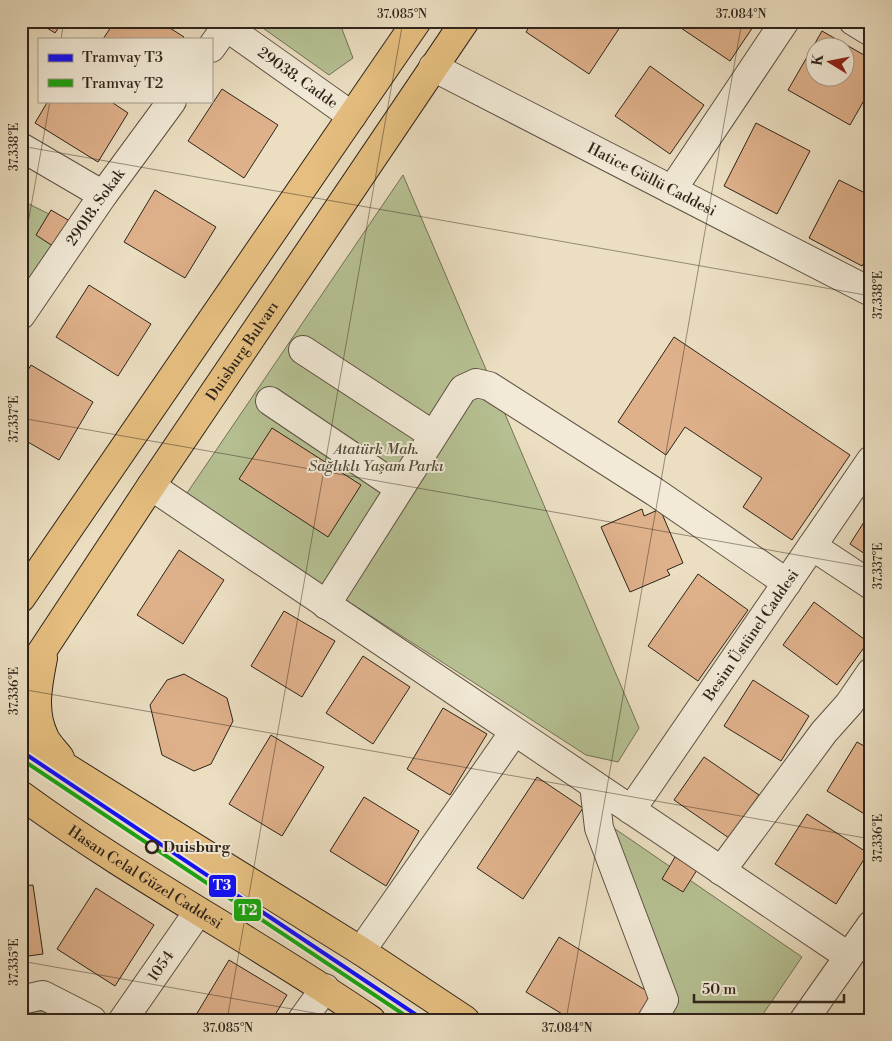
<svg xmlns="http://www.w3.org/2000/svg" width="892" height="1041" viewBox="0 0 892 1041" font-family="'Libre Bodoni',serif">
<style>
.green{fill:#b6c193;stroke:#727257}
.building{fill:#dfb18b;stroke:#2f241b;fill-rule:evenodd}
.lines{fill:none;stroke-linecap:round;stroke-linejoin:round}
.minor-casing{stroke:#5e5244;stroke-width:30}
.major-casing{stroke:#2f241b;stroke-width:30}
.minor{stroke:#f2ead7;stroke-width:28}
.major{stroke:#e6bf80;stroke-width:28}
.tram-1-casing{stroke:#f2ead7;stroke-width:8}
.tram-2-casing{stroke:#f2ead7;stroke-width:8}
.tram-1{stroke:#0d0dff;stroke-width:4}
.tram-2{stroke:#18a710;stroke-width:4}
.ticks{fill:none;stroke:#2f241b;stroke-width:1;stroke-opacity:0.45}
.stop-dot{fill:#f2ead7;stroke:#2f241b;stroke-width:2.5}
.labels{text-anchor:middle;stroke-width:4;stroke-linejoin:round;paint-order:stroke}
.street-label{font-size:15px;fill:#2f241b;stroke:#f2ead7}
.park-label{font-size:15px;font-style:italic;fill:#514b39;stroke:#f2ead7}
.stop-label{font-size:15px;font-weight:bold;fill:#2f241b;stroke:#f2ead7;text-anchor:start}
.line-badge{stroke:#f2ead7;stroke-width:2}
.badge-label{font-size:14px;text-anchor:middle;font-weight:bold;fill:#fff}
.neatline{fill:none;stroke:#2f241b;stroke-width:2}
.ticks-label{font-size:12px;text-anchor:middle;fill:#2f241b}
</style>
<rect width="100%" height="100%" fill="#ebdec1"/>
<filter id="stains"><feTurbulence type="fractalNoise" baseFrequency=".004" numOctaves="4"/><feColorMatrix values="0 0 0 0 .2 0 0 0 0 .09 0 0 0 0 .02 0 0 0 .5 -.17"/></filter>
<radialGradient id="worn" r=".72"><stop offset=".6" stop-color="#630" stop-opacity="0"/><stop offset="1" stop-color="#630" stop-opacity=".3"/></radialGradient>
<path class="green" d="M253 21H339L353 58 329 75Z
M403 175 639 728 618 762 586 755 185 496Z
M21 200 69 224 21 294Z
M605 822 802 957 759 1020H661Z
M42 1011 61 1020H21V1014Z"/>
<path class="building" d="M36 21H63L55 33Z
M115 21H159L184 37 183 39H103Z
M533 21H624L589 74 526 32Z
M673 21H757L730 61 672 22Z
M822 31 871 59V88L850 125 788 90ZM814 48H844V78H814Z
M21 60 29 65 21 78Z
M650 66 704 105 670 154 615 116Z
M222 89 278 125 244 178 188 141Z
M48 101H110L128 113 98 162 35 123Z
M756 123 810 151 777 214 724 186Z
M839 180 871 196V250L862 266 809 238Z
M155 190 216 227 185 278 124 242Z
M51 210 75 224 59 250 36 235Z
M89 285 151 324 118 376 56 337Z
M674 337 850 455 792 540 743 507 762 478 685 427 666 455 618 422Z
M31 365 93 402 59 460 21 438V382Z
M272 428 361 485 328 537 239 479Z
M642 509 644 516 660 509 683 563 667 570 670 575 630 592 601 527Z
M871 511V558L850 544Z
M179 550 224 580 183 644 137 615Z
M698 574 748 610 698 681 648 646Z
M814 602 868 642 837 685 783 645Z
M284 611 335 641 302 697 251 666Z
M363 656 410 687 373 744 326 713Z
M184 674 227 698 233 721 211 764 194 771 162 755 150 705 167 680Z
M753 680 809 716 781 761 724 726Z
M443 708 487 734 450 795 407 769Z
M271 735 324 767 282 836 229 804Z
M857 742 871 750V818L827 791Z
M704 757 759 795 729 838 674 800Z
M537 777 583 808 523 899 477 868Z
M364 797 419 831 386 886 330 851Z
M807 814 868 853 836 904 775 864Z
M675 857 697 870 683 892 662 879Z
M33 885 43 954 21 957V886Z
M96 888 154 925 115 986 57 949Z
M559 937 660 999 647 1020H572L526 992Z
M229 960 287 995 272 1020H205L196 1015Z
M871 1001V1018L863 1013Z"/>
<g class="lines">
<g class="minor-casing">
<g id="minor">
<path id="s1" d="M218 21 352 116"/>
<path d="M853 21 871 32"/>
<path d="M211 48 226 27"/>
<path id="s2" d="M433 67 871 292"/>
<path d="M21 147 103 195"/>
<path d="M672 190 785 21"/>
<path id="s3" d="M21 315 103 195 172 101"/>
<path d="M303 350 433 435"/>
<path d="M270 401 399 488"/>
<path d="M151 486 848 956"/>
<path d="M812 546 871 585"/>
<path d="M326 605 463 389 476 383 489 386 655 492 787 583"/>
<path d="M594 785 599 828 664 1000 652 1020"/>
<path id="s4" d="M631 810 871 460"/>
<path d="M721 871 824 732 849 704 871 672"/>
<path d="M361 951 514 732"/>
<path d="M21 1000 43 995 92 1020"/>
<path id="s5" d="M123 1020 198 912"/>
<path d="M302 1020 325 988"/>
<path d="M804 1020 871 925"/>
</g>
</g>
<g class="major-casing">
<g id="major">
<path d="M21 598 417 21"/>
<path d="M43 658C38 684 32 711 44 736 47 744 55 751 60 758"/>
<path id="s6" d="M21 683 151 486 465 21"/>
<path d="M21 736 67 768 361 951 465 1020"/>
<path id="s7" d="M21 795C133 877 257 942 371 1020"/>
</g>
</g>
<use href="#minor" class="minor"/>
<use href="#major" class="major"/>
<g class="tram-1-casing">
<path id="tram-1" d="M21 751 424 1020"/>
</g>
<g class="tram-2-casing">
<path id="tram-2" d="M21 759 412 1020"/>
</g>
<use href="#tram-1" class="tram-1"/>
<use href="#tram-2" class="tram-2"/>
</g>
<path class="ticks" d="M854 21 871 24M61 39 64 21M21 146 871 296M21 262 50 101M21 418 871 568M21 689 871 839M21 961 354 1020M227 1020 403 21M566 1020 742 21"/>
<circle class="stop-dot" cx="152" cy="847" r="6"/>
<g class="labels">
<g class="street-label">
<text dy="5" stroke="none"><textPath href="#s1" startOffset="98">29038. Cadde</textPath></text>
<text dy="5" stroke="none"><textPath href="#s2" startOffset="246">Hatice Güllü Caddesi</textPath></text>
<text dy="5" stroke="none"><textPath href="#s3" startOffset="131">29018. Sokak</textPath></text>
<text dy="5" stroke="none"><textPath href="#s6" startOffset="399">Duisburg Bulvarı</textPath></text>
<text dy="5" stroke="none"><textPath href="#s4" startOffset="212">Besim Üstünel Caddesi</textPath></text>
<text dy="5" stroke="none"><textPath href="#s7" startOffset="149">Hasan Celal Güzel Caddesi</textPath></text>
<text dy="5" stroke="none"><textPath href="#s5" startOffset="66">1054</textPath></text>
</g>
<g class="park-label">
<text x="376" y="454">Atatürk Mah.<tspan x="376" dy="17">Sağlıklı Yaşam Parkı</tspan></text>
</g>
<g class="stop-label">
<text x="163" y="852">Duisburg</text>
</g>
</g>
<g class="line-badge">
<rect x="208" y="874" width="29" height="24" rx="5" fill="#0d0dff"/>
<rect x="233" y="898" width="29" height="24" rx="5" fill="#18a710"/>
</g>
<g class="badge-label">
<text x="222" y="890">T3</text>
<text x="248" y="915">T2</text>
</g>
<rect width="892" height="1041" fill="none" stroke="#ebdec1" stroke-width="55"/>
<rect x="38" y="38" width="175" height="65" fill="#f2ead7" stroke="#a49b8c"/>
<rect x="48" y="54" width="25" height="8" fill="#0d0dff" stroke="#a49b8c"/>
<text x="82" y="62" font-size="15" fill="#2f241b">Tramvay T3</text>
<rect x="48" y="79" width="25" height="8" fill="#18a710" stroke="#a49b8c"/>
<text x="82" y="88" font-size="15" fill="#2f241b">Tramvay T2</text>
<g transform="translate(830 62) rotate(280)"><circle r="24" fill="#f2ead7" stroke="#a49b8c"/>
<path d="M0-4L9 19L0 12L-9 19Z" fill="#8f2418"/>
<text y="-8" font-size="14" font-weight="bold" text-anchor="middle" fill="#2f241b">K</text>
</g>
<path d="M694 994v8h150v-8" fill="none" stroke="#2f241b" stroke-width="2.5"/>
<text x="702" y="994" font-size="15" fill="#2f241b" stroke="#f2ead7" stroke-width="4" paint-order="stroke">50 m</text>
<rect x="28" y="28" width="836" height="986" class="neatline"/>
<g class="ticks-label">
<text x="402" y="18">37.085°N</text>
<text x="741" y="18">37.084°N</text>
<text transform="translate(14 147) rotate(-90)" y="4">37.338°E</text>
<text transform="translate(878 295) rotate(-90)" y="4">37.338°E</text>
<text transform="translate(14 419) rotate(-90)" y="4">37.337°E</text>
<text transform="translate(878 566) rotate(-90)" y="4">37.337°E</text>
<text transform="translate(14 691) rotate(-90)" y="4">37.336°E</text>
<text transform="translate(878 838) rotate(-90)" y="4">37.336°E</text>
<text transform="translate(14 962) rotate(-90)" y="4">37.335°E</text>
<text x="228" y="1032">37.085°N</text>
<text x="567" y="1032">37.084°N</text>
</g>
<rect width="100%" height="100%" filter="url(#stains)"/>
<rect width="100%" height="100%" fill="url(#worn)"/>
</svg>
